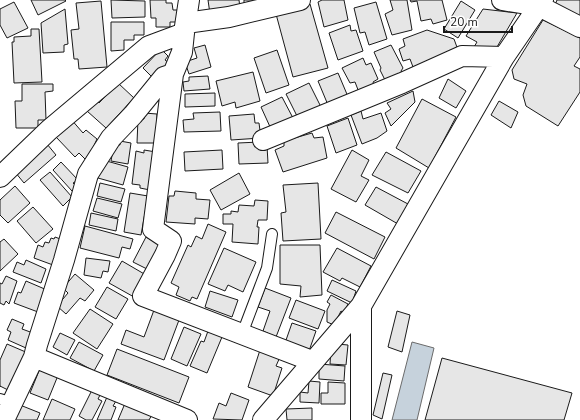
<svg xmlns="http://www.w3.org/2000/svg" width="580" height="420" viewBox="0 0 580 420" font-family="'Nunito Sans',sans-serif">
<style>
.water{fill:#c6d2dc;stroke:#6a6a6a}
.building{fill:#e6e6e6;stroke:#1a1a1a}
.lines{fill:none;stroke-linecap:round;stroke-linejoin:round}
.service-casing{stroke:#1a1a1a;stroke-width:12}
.minor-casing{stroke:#1a1a1a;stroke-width:22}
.service{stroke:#fff;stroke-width:10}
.minor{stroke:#fff;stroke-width:20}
</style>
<rect width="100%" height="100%" fill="#fff"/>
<path class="water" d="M412 342 434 348 417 420H392Z"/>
<path class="building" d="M31 0H65L66 1 38 15Z
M111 0 145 1V17L112 18Z
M150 0H166V3H172L173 10H178V22H170V27H156V18H151Z
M208 0H239L240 8 210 14Z
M244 0H257L244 3Z
M322 0H344L348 20 324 27 318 2Z
M390 0H407L412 30 392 35 385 14 393 10Z
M410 0H442L447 20 433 24 431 19 421 21 417 1 411 2Z
M557 0H580V16L555 5Z
M101 1 107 67 79 69 78 59H74L71 30 79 29 76 3Z
M461 1 475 10 458 38 444 29Z
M14 2 28 28 7 38 0 25V9Z
M376 2 387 39 369 45 365 32 360 33 354 8Z
M310 4 328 68 293 77 276 14Z
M65 9 68 44 64 45V52L43 53 41 23Z
M483 9 517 13 494 52H471L477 42 466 36Z
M543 20 580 38V57L574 66 580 69V92L558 126 526 106 523 95 527 84 514 79 512 70Z
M111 22H144V35H134V40H124V50L111 51Z
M350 25 351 31 356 30 363 51 338 60 329 33Z
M31 29H39L42 82 14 83 12 42H14V37L31 36Z
M427 30 454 39 458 50 413 67 410 59 403 61 399 49 405 46 403 39Z
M205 45 211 67 189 74 185 62 197 58 194 48Z
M391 45 403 68 401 71 404 76 387 84 380 70 381 68 374 52Z
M161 49 168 56 165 60 169 63 154 79 143 68Z
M277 50 289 85 266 93 254 58Z
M363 58 366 65 371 63 378 79 373 82 375 88 360 95 355 82 350 83 342 68Z
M253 72 260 101 236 108 235 102 222 106 216 81Z
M338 73 349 99 328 105 318 81Z
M208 76 210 89 184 91 183 82 189 81V77Z
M448 79 466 91 456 108 439 98Z
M118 83 134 98 106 128 87 111 97 101 99 103Z
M309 83 322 109 299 120 286 94Z
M22 84H53V91L45 92 46 120H38V128H16L15 101H22Z
M413 91 415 102 391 126 385 113 391 109 387 103Z
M215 93V106L185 107V94Z
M282 97 293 118 271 129 261 107Z
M422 99 456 117 429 168 396 148Z
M499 101 518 112 511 128 491 115Z
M361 111 363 119 381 113 387 131 377 138 362 144 351 115Z
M220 112 221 131 184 132 183 120 194 119 193 113Z
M144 113 157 114 156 143H137L138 119H144Z
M254 114 255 123H259L261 138 231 140 229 116Z
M70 118 83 133 86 130 97 139 87 161 79 153 75 157 56 137Z
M348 118 357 145 336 153 327 126Z
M312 133 314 138 323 137 327 158 283 172 275 150 284 146V141Z
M120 141 131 143 128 164 111 161 114 144 120 145Z
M260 142 267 146 268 163 239 164 238 143Z
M47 144 56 155 24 183 15 172Z
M144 150 156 152 150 190 140 188V185L132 184 136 151 144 153Z
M222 150 223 169 185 171 184 152Z
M352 150 369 160 361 176 369 180 356 202 331 189Z
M386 152 421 171 408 193 372 175Z
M103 160 128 167 123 185 98 178Z
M61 162 78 180 73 183 77 187 72 191 53 170Z
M50 172 72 197 63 206 40 180Z
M239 173 250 194 221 210 210 190Z
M100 183 125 189 121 202 97 196Z
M318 183 321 239 283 241 281 213 286 212 283 185Z
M15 186 30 203 8 223 0 215V200Z
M376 187 408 204 398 224 365 205Z
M175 191 196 193V199L210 200 208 219 195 218V224L166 222 169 196H174Z
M130 193 148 196 141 235 124 232Z
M97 198 122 204 118 218 93 211Z
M255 200 268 201 267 220H258L257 227H259L258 244 232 242 233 224H223V214H231V211L238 212 239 205 254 206Z
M33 207 53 229 36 243 17 221Z
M336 212 385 237 374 259 325 233Z
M91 213 118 219 116 231 89 225Z
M208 224 226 232 197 299 192 297 190 301 176 295 179 287 171 283 188 245 191 247 196 236 202 239Z
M85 226 133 239 130 249 122 247 119 258 80 248Z
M55 237 63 240 53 265 34 258 38 245 43 247 45 242 49 243 51 238 54 239Z
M146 237 162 245 149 270 133 262Z
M4 239 18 254 0 271V242Z
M280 245H320L322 295 300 297 301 286 280 284Z
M224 248 256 262 243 292 228 285 225 291 208 284Z
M337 248 371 266 360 287 342 278 340 281 323 272Z
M86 258 110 261 108 272 103 271 101 278 84 275Z
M26 260 46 269 41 283 13 272 17 262 24 265Z
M122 261 146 275 134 297 109 283Z
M75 274 94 290 85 301 80 298 66 314 57 306 68 293 63 288Z
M6 276 17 281 9 304 6 301 4 305 0 303V283L2 284Z
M332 280 356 291 352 303 327 291Z
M26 281 47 290 38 312 14 303 18 292 21 293Z
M107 287 128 299 116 319 95 307Z
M265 288 291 298 276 337 263 331 270 311 258 307Z
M210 291 238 300 232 317 205 307Z
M331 295 348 304 344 313 341 311 334 325 327 322V310L330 304 327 302Z
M296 300 325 311 318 329 289 318Z
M90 309 113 324 97 349 73 333Z
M154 310 179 320 164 360 121 344 126 330 144 337Z
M397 311 410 315 402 352 388 347Z
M12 319 24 324 22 329 33 333 26 348 8 340 11 332 7 330Z
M292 323 316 331 309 351 285 343Z
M184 327 201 334 187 366 171 359Z
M208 331 222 337 207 373 190 366 201 341 204 342Z
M60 333 75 340 67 355 53 347Z
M79 342 103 355 94 371 70 358Z
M7 344 28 353 8 390 0 386V387V360Z
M337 344 348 345 346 365 330 364 331 348Z
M117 349 189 377 179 403 107 375Z
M260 350 280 357 276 366 282 368 273 396 248 387Z
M442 358 572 393 564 420H425Z
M319 364 345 366 344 381 319 379Z
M41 366 59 373 48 400 30 393Z
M383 373 392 375 382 419 373 415Z
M309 381 320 382 319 403 300 402V392L308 393Z
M328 382 345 383V404H321V393H328Z
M92 390 100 395 98 399 102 401 92 420H86L79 416Z
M231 393 249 400 242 420 213 419 219 403 226 406Z
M107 397 116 401 113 406 116 407 111 420H97Z
M52 399 75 409 70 420H43Z
M126 401 153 413 149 420H118Z
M20 405 40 413 37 420H14Z
M312 408V420H287L286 409Z"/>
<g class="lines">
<g class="service-casing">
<path id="service" d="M242 334 267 268 272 234
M0 399 14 403"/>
</g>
<g class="minor-casing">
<path id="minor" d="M502 0 539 6 580 27
M186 23 229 17 300 0
M184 33 182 52 173 74 153 229 171 241 165 255 143 296 312 361
M263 140 402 83 462 56 504 57
M0 177 49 130 149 46 184 33 189 0
M34 357 187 420
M4 420 34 357 37 345 64 260 88 174 111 138 133 115 164 77 173 74
M263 420 361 306 504 57 543 0
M361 420V306"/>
</g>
<use href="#service" class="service"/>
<use href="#minor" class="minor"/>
</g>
<path d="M444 26v6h68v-6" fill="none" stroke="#1a1a1a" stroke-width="2"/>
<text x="450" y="26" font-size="12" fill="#1a1a1a" stroke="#ffffff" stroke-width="3" paint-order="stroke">20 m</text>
</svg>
